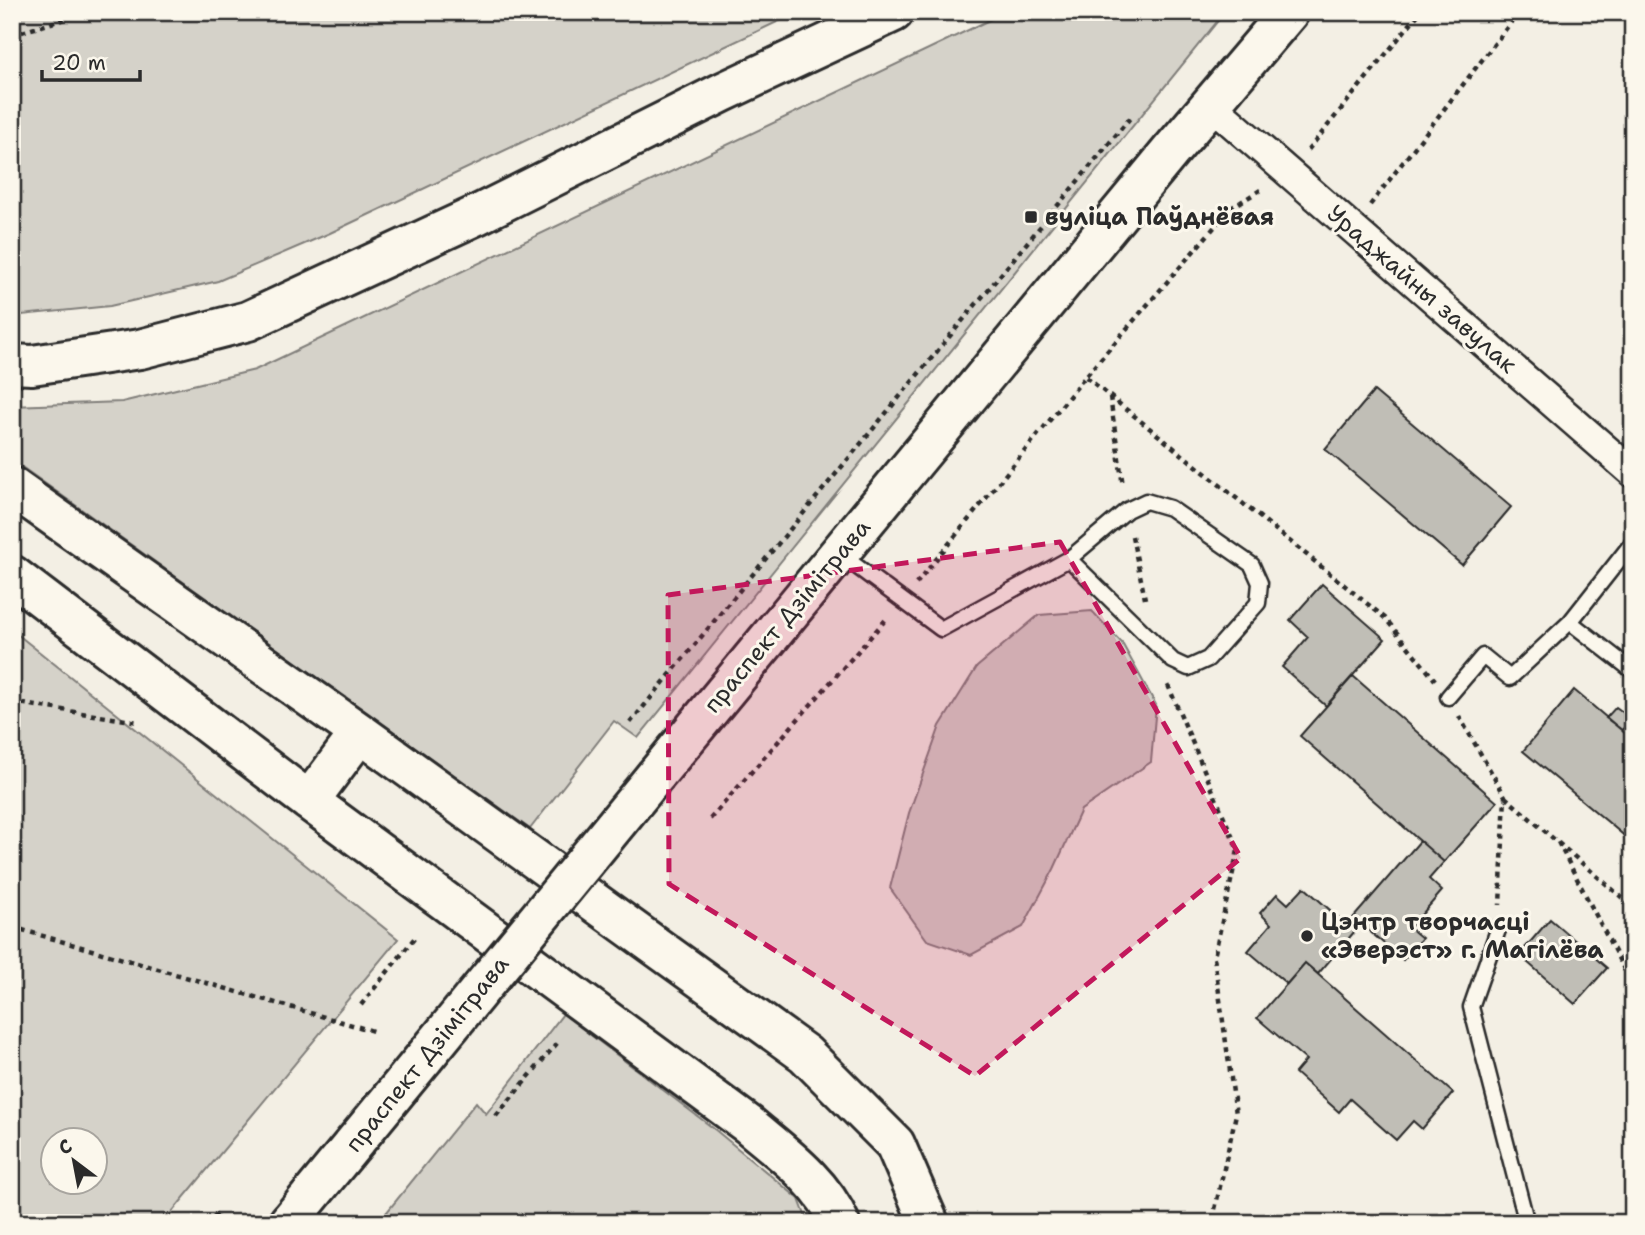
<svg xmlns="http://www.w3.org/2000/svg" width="1645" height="1235" viewBox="0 0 1645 1235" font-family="'Shantell Sans',sans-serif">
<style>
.green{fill:#d5d2c9;stroke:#807e7a;stroke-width:2;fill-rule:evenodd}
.building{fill:#c0beb6;stroke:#2b2b2b;stroke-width:2}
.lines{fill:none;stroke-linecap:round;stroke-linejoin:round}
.service-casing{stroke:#2b2b2b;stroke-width:19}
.minor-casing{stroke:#2b2b2b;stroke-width:33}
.primary-casing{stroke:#2b2b2b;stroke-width:44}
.path{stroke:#2b2b2b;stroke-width:4.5;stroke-dasharray:5 5;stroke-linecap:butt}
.service{stroke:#fbf7ec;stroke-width:14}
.minor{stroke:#fbf7ec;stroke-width:28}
.primary{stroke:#fbf7ec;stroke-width:38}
.primary-bridge-casing{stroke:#2b2b2b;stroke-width:44;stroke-linecap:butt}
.primary-bridge{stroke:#fbf7ec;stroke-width:38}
.marked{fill:#c2185b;fill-opacity:0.2;stroke:#c2185b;stroke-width:5;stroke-dasharray:14 9;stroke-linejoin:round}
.poi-dot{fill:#2b2b2b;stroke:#fbf7ec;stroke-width:2.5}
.labels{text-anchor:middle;stroke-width:6;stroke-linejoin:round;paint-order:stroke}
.poi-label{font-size:24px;font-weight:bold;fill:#2b2b2b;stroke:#fbf7ec;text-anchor:start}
.street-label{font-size:24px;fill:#2b2b2b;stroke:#fbf7ec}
</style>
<rect width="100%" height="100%" fill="#f3efe4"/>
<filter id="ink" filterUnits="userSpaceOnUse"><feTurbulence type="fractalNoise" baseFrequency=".0143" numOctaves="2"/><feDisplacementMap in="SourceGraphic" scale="14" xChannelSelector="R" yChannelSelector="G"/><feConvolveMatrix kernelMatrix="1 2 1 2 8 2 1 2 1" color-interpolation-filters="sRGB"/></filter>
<g filter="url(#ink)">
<path class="green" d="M12 12H798L330 233 218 281 110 306 12 316Z
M1006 12H1225L638 738 614 721 530 829 12 460V406L122 402 255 370Z
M1092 611 1122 643 1156 705 1151 762 1081 810 1054 869 1023 927 971 955 927 940 890 888 909 813 940 726 977 667 1039 615Z
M12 630 398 939 163 1223H12ZM94 1140V1182H52V1140Z
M563 1014 713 1128 799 1199 808 1223H378L476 1102 486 1114Z"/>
<path class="building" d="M1374 391 1511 507 1462 565 1325 449Z
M1322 584 1385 639 1326 706 1282 667 1308 637 1290 620Z
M1353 676 1497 802 1444 862 1300 736Z
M1574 690 1633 740V843L1523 751Z
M1616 707 1632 719 1622 730 1606 718Z
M1420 841 1444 862 1429 879 1442 891 1410 928 1422 938 1403 960 1361 924 1318 974 1305 963 1287 984 1248 951 1271 924 1260 913 1277 894 1288 904 1304 887 1347 925Z
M1550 919 1607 968 1575 1004 1519 955Z
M1305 963 1453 1093 1422 1129 1413 1121 1396 1140 1350 1099 1339 1112 1295 1073 1306 1060 1257 1018Z"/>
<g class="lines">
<g class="service-casing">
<path id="service" d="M840 554 941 629 1069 559 1127 510 1146 501 1170 508 1252 565 1260 583 1258 603 1208 659 1188 668 1173 661 1069 559
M1570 622 1633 671
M1448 697 1483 656 1510 678 1570 622 1633 542
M1499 927 1471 1007 1525 1216"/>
</g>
<g class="minor-casing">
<path id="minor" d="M1211 105 1633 473"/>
</g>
<g class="primary-casing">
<path id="primary" d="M12 364 32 365 140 349 248 321 477 215 723 92 894 12
M12 487 360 733 805 1054 895 1144 929 1223
M12 575 309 801 749 1125C782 1153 822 1181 840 1223
M656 775 1170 152 1289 12
M309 801 360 733
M288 1223 424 1058"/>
</g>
<path class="path" d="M12 35 88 12
M1308 150 1420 12
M1370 205 1519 12
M1086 377 1385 618 1435 680
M1110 397 1123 486
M1132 536 1145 599
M916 584 1085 377 1231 208 1262 189
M1168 685 1238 850 1214 957 1236 1114 1212 1223
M12 702 138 722
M1459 716 1505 796 1500 905
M630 723 1130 118
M1505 797 1633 907
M710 819 888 617
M1558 842 1628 977 1633 1002
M12 927 373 1031
M361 1005 417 935
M496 1116 558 1042
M205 1223 219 1214"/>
<use href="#service" class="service"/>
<use href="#minor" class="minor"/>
<use href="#primary" class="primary"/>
<g class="primary-bridge-casing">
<path id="primary-bridge" d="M424 1058 656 775"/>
</g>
<use href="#primary-bridge" class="primary-bridge"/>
</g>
</g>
<path class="marked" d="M1060 542 1241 858 975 1076 669 884 668 595Z"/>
<g class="poi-dot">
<rect x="1024" y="210" width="14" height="14" rx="3.5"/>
<circle cx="1307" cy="936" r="7"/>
</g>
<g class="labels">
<g class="poi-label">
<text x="1045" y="225">вуліца Паўднёвая</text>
<text x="1321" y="930">Цэнтр творчасці<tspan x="1321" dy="28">«Эверэст» г. Магілёва</tspan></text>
</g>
<g class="street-label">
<text transform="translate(1422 289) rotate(41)" y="8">Ураджайны завулак</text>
<text transform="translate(787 616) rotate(-50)" y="8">праспект Дзімітрава</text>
<text transform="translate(427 1054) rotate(-51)" y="8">праспект Дзімітрава</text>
</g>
</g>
<rect width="1645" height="1235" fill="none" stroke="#fbf7ec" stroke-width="42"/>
<rect x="21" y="21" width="1603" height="1193" fill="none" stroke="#2b2b2b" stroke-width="2.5" filter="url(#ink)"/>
<g transform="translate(74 1161) rotate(328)"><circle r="33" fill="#fbf7ec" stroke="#a8a59f" stroke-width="2"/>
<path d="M0-5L12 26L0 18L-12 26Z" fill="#2b2b2b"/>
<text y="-10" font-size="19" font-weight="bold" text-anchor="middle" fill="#2b2b2b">С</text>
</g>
<path d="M42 70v10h98v-10" fill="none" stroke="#2b2b2b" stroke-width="3.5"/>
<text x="52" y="70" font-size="21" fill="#2b2b2b" stroke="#fbf7ec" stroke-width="5" paint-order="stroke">20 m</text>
</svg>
